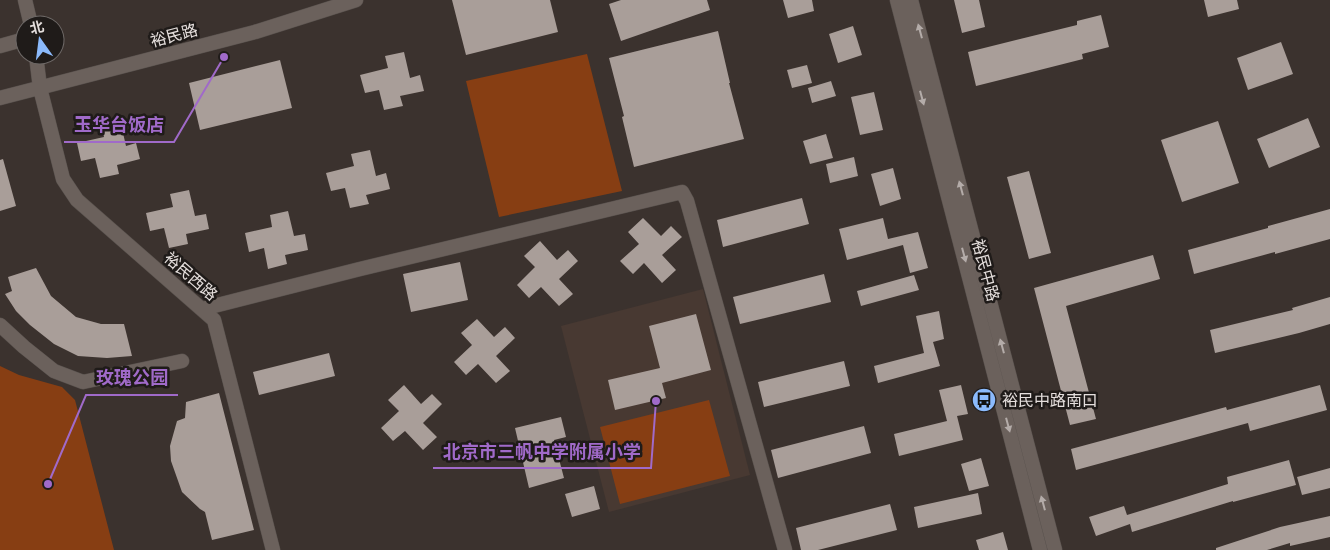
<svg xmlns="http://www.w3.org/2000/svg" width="1330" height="550" viewBox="0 0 1330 550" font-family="Ubuntu,'Noto Sans SC',sans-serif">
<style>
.built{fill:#483932}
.green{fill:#873e13}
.building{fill:#a99e99}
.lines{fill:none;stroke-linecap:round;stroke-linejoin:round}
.minor-casing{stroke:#58514d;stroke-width:15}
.minor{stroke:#6b615c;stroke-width:14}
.oneway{fill:#b4aca9}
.labels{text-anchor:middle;stroke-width:5;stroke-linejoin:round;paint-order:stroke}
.street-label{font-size:16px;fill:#e4dedc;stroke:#1f1b19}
.poi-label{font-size:16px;fill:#e4dedc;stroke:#1f1b19;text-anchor:start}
.leader{fill:none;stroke:#a06ac9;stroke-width:2}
.callout-dot{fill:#a06ac9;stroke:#1f1b19;stroke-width:2}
.callout-label{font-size:18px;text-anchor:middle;font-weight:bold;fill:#a06ac9;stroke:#1f1b19;stroke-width:5;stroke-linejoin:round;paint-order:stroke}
</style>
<rect width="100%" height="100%" fill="#3b322e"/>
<path class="built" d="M703 289 750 475 609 512 561 326Z"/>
<path class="green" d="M587 54 622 191 499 217 466 81Z
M0 366 19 375 62 387 75 400 114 550H0Z
M709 400 730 476 620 504 600 427Z"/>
<path class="building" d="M452 0H550L558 32 466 55Z
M621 0H707L710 10 621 41 609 4Z
M783 0H812L814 11 788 18Z
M954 0H979L985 27 962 33Z
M1204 0H1237L1239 9 1208 17Z
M1101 15 1109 47 1082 54 1083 59 976 86 968 52 1077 25V21Z
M853 26 862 55 838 63 829 34Z
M718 31 730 83H729L744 139 634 167 622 117 624 116 609 58Z
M1281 42 1293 74 1248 90 1237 58Z
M404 52 410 78 420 75 424 91 400 96 403 106 384 110 379 90 365 93 360 75 388 68 385 56Z
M280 60 292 108 200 130 189 83Z
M807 65 812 83 792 88 787 70Z
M831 81 836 96 812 103 808 88Z
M874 92 883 130 860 135 851 97Z
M1308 118 1320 147 1269 168 1257 139Z
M120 120 126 146 136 143 140 159 117 165 119 174 100 178 95 158 81 161 77 143 104 137 101 124Z
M1218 121 1239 183 1182 202 1161 140Z
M826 134 833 158 810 164 803 141Z
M370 150 376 176 386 173 390 189 366 195 369 204 350 208 345 188 331 191 326 173 354 166 351 154Z
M854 157 858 176 830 183 826 164Z
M3 159 16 206 0 211V160Z
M893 168 901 199 880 206 871 174Z
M1029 171 1051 253 1029 259 1007 177Z
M189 190 195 216 206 214 209 229 186 234 188 244 169 248 164 228 150 231 146 213 173 207 170 194Z
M802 198 809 224 723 247 717 220Z
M1330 209V239L1275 254V252L1194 274 1188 250 1268 228V226Z
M288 211 294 236 305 234 308 250 285 255 287 264 268 269 264 248 249 252 245 233 272 227 270 215Z
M643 218 661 236 671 226 682 237 662 255 676 270 662 283 644 263 633 274 620 261 639 244 628 232Z
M883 218 888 239 918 232 928 268 910 273 903 245 847 260 839 229Z
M540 241 557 260 568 250 578 261 559 279 573 294 559 306 541 287 529 298 517 285 535 267 524 256Z
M1153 255 1160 279 1066 306 1096 419 1070 425 1034 288Z
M460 262 468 300 411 312 403 274Z
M36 268 51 296 76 317 101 324H124L132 356 107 358 78 356 54 344 30 325 16 311 5 294 12 291 8 277Z
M824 274 831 302 740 324 733 297Z
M914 275 919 290 861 306 857 291Z
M1330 297V324L1299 333 1215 353 1210 330 1293 310 1292 308Z
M939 311 944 339 933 342 940 366 878 383 874 366 924 353 916 316Z
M696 314 711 370 662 383 666 398 615 410 608 380 660 368 649 326Z
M477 319 494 337 505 327 515 338 496 356 510 371 496 383 478 364 466 375 454 362 472 345 461 333Z
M329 353 335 376 259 395 253 372Z
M844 361 850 386 764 407 758 382Z
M404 385 421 404 432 394 442 404 423 423 437 437 423 450 405 431 393 441 381 428 399 411 388 400Z
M961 385 968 414 957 416 963 440 899 456 894 434 947 421 939 390Z
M1320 385 1327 410 1250 431 1248 423 1076 470 1071 449 1226 407 1227 410Z
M219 393 254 530 212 540 205 512 200 509 182 492 171 461 170 446 177 421 185 418 186 402Z
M561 417 566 437 554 440 564 478 529 488 515 428Z
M864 426 871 453 778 478 771 450Z
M981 458 989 486 969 491 961 464Z
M1289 460 1296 485 1233 502V501L1132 532 1130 524 1096 536 1089 517 1124 506 1127 515 1228 484 1227 477Z
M1330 468V488L1302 495 1297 477Z
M594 486 600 509 572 517 565 494Z
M978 493 982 514 918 528 914 507Z
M890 504 897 530 818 550H801L796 528Z
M1330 516V537L1290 546V543L1267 550H1216V548L1280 527Z
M1003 532 1008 550H979L976 540Z"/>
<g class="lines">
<g class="minor-casing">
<path id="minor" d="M25 0 31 25
M897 0 1040 550
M911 0 1055 550
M0 46 25 39
M36 55 40 88 63 179 77 200 214 320 273 550
M0 98 255 32 356 0
M202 309 360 269 682 192 687 201 785 550
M0 325 24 347 54 371 83 382 182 361"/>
</g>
<use href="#minor" class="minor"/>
</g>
<defs><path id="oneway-solid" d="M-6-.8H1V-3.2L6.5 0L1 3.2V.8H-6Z" transform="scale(1.25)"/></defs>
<g class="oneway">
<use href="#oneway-solid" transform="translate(920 31) rotate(-105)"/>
<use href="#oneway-solid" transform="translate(922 98) rotate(75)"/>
<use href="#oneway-solid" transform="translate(961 188) rotate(-105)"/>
<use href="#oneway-solid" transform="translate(964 255) rotate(75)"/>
<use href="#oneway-solid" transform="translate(1002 346) rotate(-105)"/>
<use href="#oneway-solid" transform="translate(1008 425) rotate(75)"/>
<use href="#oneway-solid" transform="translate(1043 503) rotate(-105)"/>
</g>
<defs>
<g id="bus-disc" transform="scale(1.25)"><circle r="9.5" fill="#8bbafc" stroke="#1f1b19"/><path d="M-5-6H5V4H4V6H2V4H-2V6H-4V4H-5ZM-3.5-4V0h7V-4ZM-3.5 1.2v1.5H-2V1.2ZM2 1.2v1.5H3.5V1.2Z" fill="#111"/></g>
</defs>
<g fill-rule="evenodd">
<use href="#bus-disc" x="984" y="400"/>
</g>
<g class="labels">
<g class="street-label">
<text transform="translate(174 35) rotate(-15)" y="6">裕民路</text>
<text transform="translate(986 270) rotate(75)" y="6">裕民中路</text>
<text transform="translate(191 276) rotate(41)" y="6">裕民西路</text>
</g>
<g class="poi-label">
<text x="1002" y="406">裕民中路南口</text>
</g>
</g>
<path class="leader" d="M224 57L174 142H64M48 484L86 395H178M656 401L651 468H433"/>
<g class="callout-dot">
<circle cx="224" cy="57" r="5"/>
<circle cx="48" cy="484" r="5"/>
<circle cx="656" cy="401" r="5"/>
</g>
<g class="callout-label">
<text x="119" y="131">玉华台饭店</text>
<text x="132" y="384">玫瑰公园</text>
<text x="542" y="458">北京市三帆中学附属小学</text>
</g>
<g transform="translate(40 40) rotate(346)"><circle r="24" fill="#1f1b19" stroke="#6e6967"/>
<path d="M0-4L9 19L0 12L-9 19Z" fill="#8bbafc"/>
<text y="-8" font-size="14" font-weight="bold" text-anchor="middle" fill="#e4dedc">北</text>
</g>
</svg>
